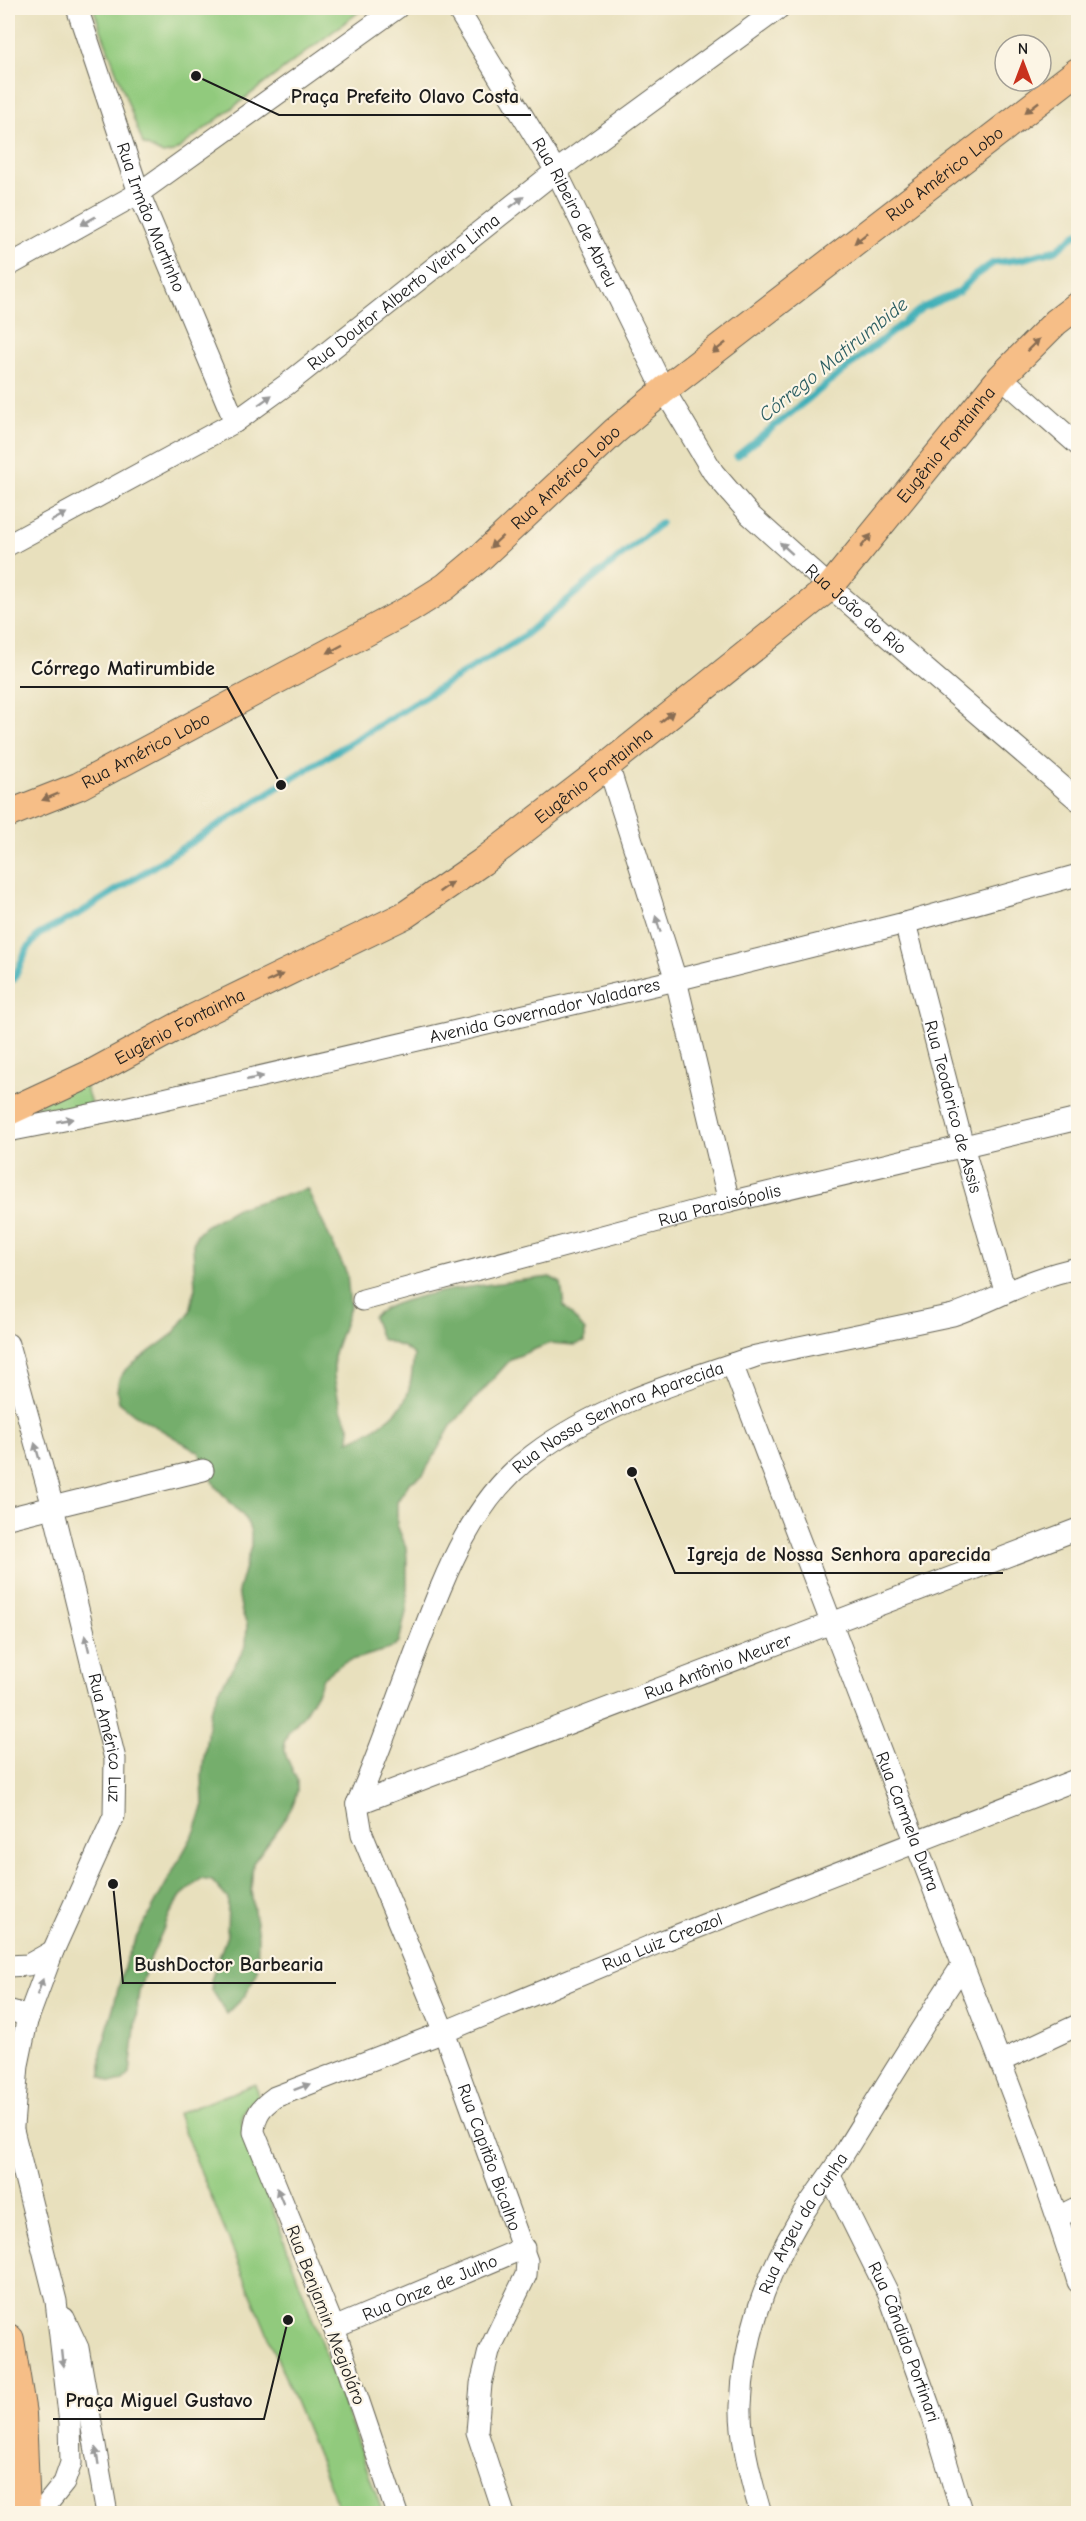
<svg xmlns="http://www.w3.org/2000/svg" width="1086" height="2521" viewBox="0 0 1086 2521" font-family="'Comic Neue',sans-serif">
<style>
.green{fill:#91ca7d;stroke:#56734c;stroke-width:1.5}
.forest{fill:#74ae6c;stroke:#486544;stroke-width:1.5}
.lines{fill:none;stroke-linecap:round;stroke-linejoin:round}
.stream{stroke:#3eafb8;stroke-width:7}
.minor-casing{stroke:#636154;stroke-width:23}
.major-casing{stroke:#636154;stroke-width:29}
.highway-casing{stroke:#636154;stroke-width:34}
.minor{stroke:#fff;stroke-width:21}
.major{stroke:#f6be87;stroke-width:27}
.highway{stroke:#f6be87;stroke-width:32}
.oneway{fill:#896d52}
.oneway2{fill:#999}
.labels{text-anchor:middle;stroke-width:4.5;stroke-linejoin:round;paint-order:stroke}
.street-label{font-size:18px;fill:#1c1c1c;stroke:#fcf5e5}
.water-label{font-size:20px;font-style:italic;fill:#2b5e62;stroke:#fcf5e5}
.leader{fill:none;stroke:#1c1c1c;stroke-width:2}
.callout-dot{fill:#1c1c1c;stroke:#fcf5e5;stroke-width:2}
.callout-label{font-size:20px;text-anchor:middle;font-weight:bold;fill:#1c1c1c;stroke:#fcf5e5;stroke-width:4.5;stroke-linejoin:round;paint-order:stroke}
</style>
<rect width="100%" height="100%" fill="#fcf5e5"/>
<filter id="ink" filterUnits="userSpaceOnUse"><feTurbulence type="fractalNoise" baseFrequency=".0167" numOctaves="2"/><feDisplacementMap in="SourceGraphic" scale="12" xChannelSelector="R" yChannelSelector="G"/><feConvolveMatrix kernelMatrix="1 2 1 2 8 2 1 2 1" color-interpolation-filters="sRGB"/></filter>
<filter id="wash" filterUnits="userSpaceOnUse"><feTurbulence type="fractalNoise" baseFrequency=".008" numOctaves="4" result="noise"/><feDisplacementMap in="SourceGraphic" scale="24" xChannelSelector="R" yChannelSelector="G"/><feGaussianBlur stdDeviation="1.35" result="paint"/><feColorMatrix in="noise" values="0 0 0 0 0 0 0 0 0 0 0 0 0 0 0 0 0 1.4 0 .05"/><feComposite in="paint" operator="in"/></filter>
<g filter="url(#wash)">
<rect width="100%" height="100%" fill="#e8e0bd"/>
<path class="green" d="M93 8H364L174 152 163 154 143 144Z
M81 1074 97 1122 8 1128Z
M255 2084 258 2097C246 2106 239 2111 243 2127L383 2513H341L177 2114Z"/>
<path class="forest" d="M307 1189 347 1274 350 1307 334 1353V1376L340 1408 350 1428 349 1441C369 1433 396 1418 406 1398 412 1385 412 1369 414 1355L403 1347 381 1339 373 1317C397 1291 512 1282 550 1277L561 1283 564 1306 585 1331V1342L574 1345 550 1343 511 1359 451 1426 423 1475 409 1483 397 1502V1525L406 1547 407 1559V1608L399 1642 390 1649 344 1662 323 1678 319 1689 304 1714 288 1733 284 1743 286 1756 297 1780V1791L294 1803 282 1824 253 1863 251 1891 258 1936 257 1973 245 1996 227 2014 212 1990 211 1980 227 1935 228 1899 212 1881 201 1879 181 1896 171 1912 147 1966 139 1991 130 2074 122 2082H110L101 2076V2052L126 1960 136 1938 195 1831 203 1808 202 1774 210 1711 219 1690 246 1646 247 1624 242 1613 238 1591 251 1546V1532L246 1519 216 1487 199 1452 134 1414 119 1402 117 1391 119 1379 126 1369 173 1334 190 1312 195 1288 193 1244 197 1234 205 1226 237 1208Z"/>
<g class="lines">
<path class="stream" d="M737 456 922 308 959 292 974 276 993 263 1022 259 1056 250 1078 233
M14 979 26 951 38 935 82 912 281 785 521 638 661 523"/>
</g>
</g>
<g filter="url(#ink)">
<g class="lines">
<g class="minor-casing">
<g id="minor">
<path id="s1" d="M77 8 139 193 235 422"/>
<path id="s2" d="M457 8 556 171 664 390 713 472 750 515 830 587 1078 800"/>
<path d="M8 266 139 193 397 8"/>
<path d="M1001 377 1078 445"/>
<path id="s3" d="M8 545 235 422 286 385 556 171 779 8"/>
<path d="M608 765 676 980 729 1202"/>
<path id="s4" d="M905 923 963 1146 1005 1291"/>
<path id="s5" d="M8 1131 125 1108 676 980 905 923 1078 875"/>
<path id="s6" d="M363 1300 729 1202 1078 1119"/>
<path id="s7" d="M8 1344 53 1507 115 1759 114 1816 53 1951 27 2021 18 2065 13 2126"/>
<path id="s8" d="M732 1364C808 1564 886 1763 962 1963 1003 2069 1045 2174 1078 2282"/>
<path d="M8 1518 203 1470"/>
<path id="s9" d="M357 1804C381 1750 399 1694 421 1638 446 1572 474 1498 533 1455 599 1405 679 1382 756 1356L953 1315C997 1299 1031 1277 1078 1268"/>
<path id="s10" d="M357 1804 1078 1529"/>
<path id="s11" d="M357 1804 362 1834 444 2032 527 2261 526 2275 489 2351 481 2384 477 2432 504 2514"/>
<path d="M8 1966 28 1965 53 1951"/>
<path d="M8 2010 22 2014 27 2021"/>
<path d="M1001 2061 1078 2025"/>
<path d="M9 2114 56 2301 70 2423 71 2463 64 2483 39 2514"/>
<path id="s12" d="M830 2176 889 2295 932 2414 962 2514"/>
<path d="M1058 2217 1078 2207"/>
<path d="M64 2318 78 2348 107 2514"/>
<path id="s13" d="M334 2328 524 2248"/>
<path id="s14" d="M397 2514 334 2328 254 2132C255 2114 261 2107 275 2097L444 2032 660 1942 1078 1779"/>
<path id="s15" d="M761 2514C752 2484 740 2437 741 2406 743 2343 764 2280 796 2225 810 2200 829 2178 844 2153 883 2090 922 2026 963 1964"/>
</g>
</g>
<g class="major-casing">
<g id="major">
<path id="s16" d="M8 814 79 786 410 609 445 587 482 556 615 431 664 390 1078 71"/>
<path id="s17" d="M8 1112 92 1073 193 1018 405 915 482 862 608 765 830 587 1001 377 1056 322 1078 305"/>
</g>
</g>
<g class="highway-casing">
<path id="highway" d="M8 2340 20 2414 24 2514"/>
</g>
<use href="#minor" class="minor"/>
<use href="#major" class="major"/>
<use href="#highway" class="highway"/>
</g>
<defs><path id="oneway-solid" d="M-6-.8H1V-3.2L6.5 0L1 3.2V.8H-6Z" transform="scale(1.5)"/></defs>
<g class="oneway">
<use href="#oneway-solid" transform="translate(1032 107) rotate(142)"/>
<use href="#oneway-solid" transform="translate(861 238) rotate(142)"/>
<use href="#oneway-solid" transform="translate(1033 345) rotate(-44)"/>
<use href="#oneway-solid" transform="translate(719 348) rotate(142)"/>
<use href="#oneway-solid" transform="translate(866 541) rotate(-51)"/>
<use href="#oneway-solid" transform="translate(496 542) rotate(137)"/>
<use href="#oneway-solid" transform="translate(335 649) rotate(152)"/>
<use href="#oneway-solid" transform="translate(667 717) rotate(-39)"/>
<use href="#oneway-solid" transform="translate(50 797) rotate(158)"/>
<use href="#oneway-solid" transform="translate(446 887) rotate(-35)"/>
<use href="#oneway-solid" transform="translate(275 978) rotate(-26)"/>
</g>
<g class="oneway2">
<use href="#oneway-solid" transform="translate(517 202) rotate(-38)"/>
<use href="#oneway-solid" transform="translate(88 221) rotate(151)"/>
<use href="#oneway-solid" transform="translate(265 400) rotate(-36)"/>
<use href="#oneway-solid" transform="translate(59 517) rotate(-28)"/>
<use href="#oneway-solid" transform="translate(786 548) rotate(-138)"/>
<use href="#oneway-solid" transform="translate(658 924) rotate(-107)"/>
<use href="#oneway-solid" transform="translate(255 1078) rotate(-13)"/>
<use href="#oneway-solid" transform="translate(65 1120) rotate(-11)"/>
<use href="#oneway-solid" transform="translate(37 1451) rotate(-106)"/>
<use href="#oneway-solid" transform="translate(87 1643) rotate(-104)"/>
<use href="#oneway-solid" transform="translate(40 1987) rotate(-70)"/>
<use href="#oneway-solid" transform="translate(302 2087) rotate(-21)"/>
<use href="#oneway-solid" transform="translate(280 2196) rotate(-112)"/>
<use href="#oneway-solid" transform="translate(63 2359) rotate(84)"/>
<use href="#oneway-solid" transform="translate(97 2456) rotate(-100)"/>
</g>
</g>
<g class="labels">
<g class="street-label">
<text dy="6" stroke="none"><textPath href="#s16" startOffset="1142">Rua Américo Lobo</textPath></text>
<text dy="6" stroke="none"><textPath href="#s2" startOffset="236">Rua Ribeiro de Abreu</textPath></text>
<text dy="6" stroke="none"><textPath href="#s1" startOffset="222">Rua Irmão Martinho</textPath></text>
<text dy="6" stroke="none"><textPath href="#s3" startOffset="471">Rua Doutor Alberto Vieira Lima</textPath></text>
<text dy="6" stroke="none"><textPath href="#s17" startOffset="1164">Eugênio Fontainha</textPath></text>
<text dy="6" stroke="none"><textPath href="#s16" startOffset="656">Rua Américo Lobo</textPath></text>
<text dy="6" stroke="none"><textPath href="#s2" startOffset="729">Rua João do Rio</textPath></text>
<text dy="6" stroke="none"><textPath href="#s16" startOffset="152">Rua Américo Lobo</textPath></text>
<text dy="6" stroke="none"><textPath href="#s17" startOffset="678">Eugênio Fontainha</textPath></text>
<text dy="6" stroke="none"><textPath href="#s5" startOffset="550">Avenida Governador Valadares</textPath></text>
<text dy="6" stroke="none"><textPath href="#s17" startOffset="192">Eugênio Fontainha</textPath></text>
<text dy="6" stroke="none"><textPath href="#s4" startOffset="190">Rua Teodorico de Assis</textPath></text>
<text dy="6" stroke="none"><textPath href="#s6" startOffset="369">Rua Paraisópolis</textPath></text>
<text dy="6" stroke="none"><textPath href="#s9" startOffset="489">Rua Nossa Senhora Aparecida</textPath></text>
<text dy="6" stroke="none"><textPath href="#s10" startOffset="386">Rua Antônio Meurer</textPath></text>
<text dy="6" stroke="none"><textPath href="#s7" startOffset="406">Rua Américo Luz</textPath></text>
<text dy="6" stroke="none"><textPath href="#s8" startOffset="490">Rua Carmela Dutra</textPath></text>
<text dy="6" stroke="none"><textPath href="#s14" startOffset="868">Rua Luiz Creozol</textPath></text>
<text dy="6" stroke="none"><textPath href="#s11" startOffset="378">Rua Capitão Bicalho</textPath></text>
<text dy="6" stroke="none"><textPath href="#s15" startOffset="306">Rua Argeu da Cunha</textPath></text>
<text dy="6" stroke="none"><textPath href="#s13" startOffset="104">Rua Onze de Julho</textPath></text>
<text transform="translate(326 2315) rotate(69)" y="6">Rua Benjamin Megioláro</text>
<text dy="6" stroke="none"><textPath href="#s12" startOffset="182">Rua Cândido Portinari</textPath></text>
</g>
<g class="water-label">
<text transform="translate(833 359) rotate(-39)" y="7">Córrego Matirumbide</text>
</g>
</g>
<path class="leader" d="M196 76L279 115H531M281 785L227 687H20M632 1472L675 1573H1003M113 1884L123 1983H336M288 2320L264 2419H53"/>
<g class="callout-dot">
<circle cx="196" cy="76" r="6"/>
<circle cx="281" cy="785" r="6"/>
<circle cx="632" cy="1472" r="6"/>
<circle cx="113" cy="1884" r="6"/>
<circle cx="288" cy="2320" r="6"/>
</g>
<g class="callout-label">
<text x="405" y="103">Praça Prefeito Olavo Costa</text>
<text x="123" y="675">Córrego Matirumbide</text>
<text x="839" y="1561">Igreja de Nossa Senhora aparecida</text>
<text x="229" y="1971">BushDoctor Barbearia</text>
<text x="159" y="2407">Praça Miguel Gustavo</text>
</g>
<rect width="1086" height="2521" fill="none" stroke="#fcf5e5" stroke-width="30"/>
<g transform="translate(1023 63)"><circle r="28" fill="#fcf5e5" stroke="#a29e95" stroke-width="1.5"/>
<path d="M0-4.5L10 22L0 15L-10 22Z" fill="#c8321e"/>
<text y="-9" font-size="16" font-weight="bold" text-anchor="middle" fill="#1c1c1c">N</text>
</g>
</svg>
